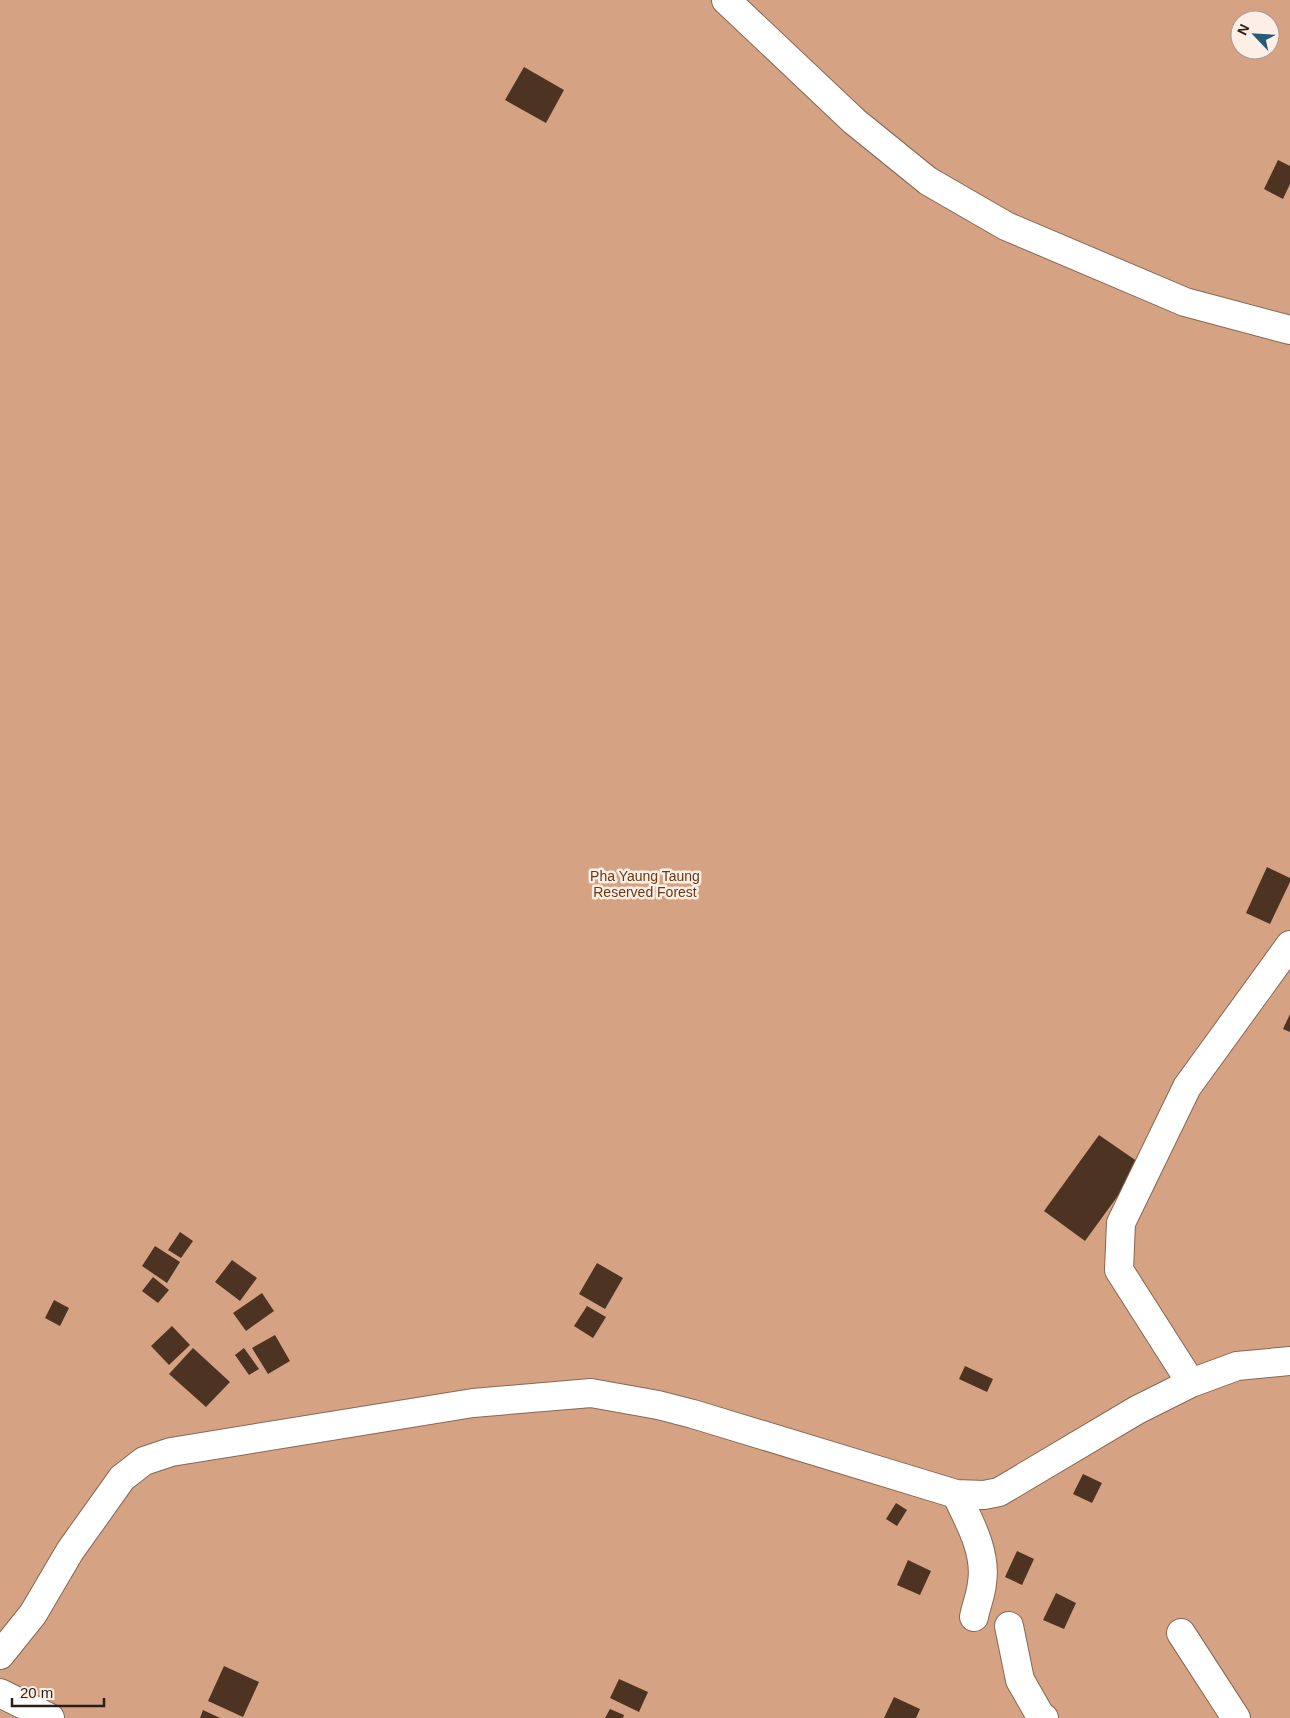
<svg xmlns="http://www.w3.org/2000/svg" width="1290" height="1718" viewBox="0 0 1290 1718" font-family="Helvetica,sans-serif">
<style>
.forest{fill:#d5a383;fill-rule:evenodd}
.building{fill:#4d3321}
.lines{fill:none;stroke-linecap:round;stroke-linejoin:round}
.minor-casing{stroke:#866854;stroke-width:30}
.minor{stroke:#fff;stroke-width:28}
.labels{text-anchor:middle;stroke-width:5;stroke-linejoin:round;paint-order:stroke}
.park-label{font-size:14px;fill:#683813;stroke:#fdefe6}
</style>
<rect width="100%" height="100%" fill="#fbdfcd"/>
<path class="forest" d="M0 0H1290V1718H0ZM1240 20H1270V50H1240Z"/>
<path class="building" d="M524 67 564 90 546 123 505 100Z
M1278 160 1290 166V184L1283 199 1264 189Z
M1267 867 1290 878V882L1270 924 1246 913Z
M1290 1014V1032L1283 1029Z
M1099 1135 1141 1164 1085 1241 1044 1211Z
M180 1232 193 1241 181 1258 168 1250Z
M155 1246 180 1262 167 1283 142 1266Z
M232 1260 257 1278 240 1301 215 1282Z
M597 1263 623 1278 605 1309 579 1294Z
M153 1277 169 1290 158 1303 142 1291Z
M262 1293 274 1311 246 1331 233 1313Z
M54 1300 69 1308 60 1326 45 1318Z
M587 1306 606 1317 593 1338 574 1326Z
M172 1326 190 1345 169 1365 151 1346Z
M275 1335 290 1361 268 1374 252 1348Z
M193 1348 230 1382 206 1407 169 1374Z
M244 1348 259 1369 249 1375 235 1355Z
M965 1366 993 1379 987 1392 959 1379Z
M1083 1474 1102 1483 1092 1503 1073 1494Z
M896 1503 907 1510 897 1526 886 1519Z
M1017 1551 1034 1559 1022 1585 1005 1577Z
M908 1560 931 1571 920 1595 897 1585Z
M1056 1593 1076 1603 1064 1629 1043 1620Z
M224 1666 259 1682 243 1717 208 1701Z
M619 1679 648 1692 639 1712 610 1698Z
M894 1697 920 1709 916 1718H884Z
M610 1709 624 1715 623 1718H605Z
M203 1710 220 1718H200Z"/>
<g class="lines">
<g class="minor-casing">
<path id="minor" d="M726 0 854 121 928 181 1006 226 1185 302 1290 330
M1191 1383 1119 1270 1121 1223 1187 1087 1290 945
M956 1494C969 1521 987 1552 982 1583 981 1595 976 1606 974 1617
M1009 1626 1020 1680 1041 1717 1044 1718
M1181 1633 1236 1718
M0 1655 33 1614 70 1551 122 1478 144 1461 171 1452 473 1403 591 1393 658 1405 693 1414 956 1494 984 1495 999 1492 1137 1410 1191 1383 1237 1366 1290 1361
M0 1693 50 1718"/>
</g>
<use href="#minor" class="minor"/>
</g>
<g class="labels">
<g class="park-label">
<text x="645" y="881">Pha Yaung Taung<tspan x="645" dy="16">Reserved Forest</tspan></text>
</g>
</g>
<g transform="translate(1255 35) rotate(295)"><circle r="24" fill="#fdefe6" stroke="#a99b93"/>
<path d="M0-4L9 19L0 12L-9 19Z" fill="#275c78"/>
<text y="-8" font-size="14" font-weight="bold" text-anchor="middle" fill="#2a1e16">N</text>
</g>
<path d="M12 1698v8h92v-8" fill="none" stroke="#2a1e16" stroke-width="2.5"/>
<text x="20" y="1698" font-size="15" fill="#2a1e16" stroke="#fdefe6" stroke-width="4" paint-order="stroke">20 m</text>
</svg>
